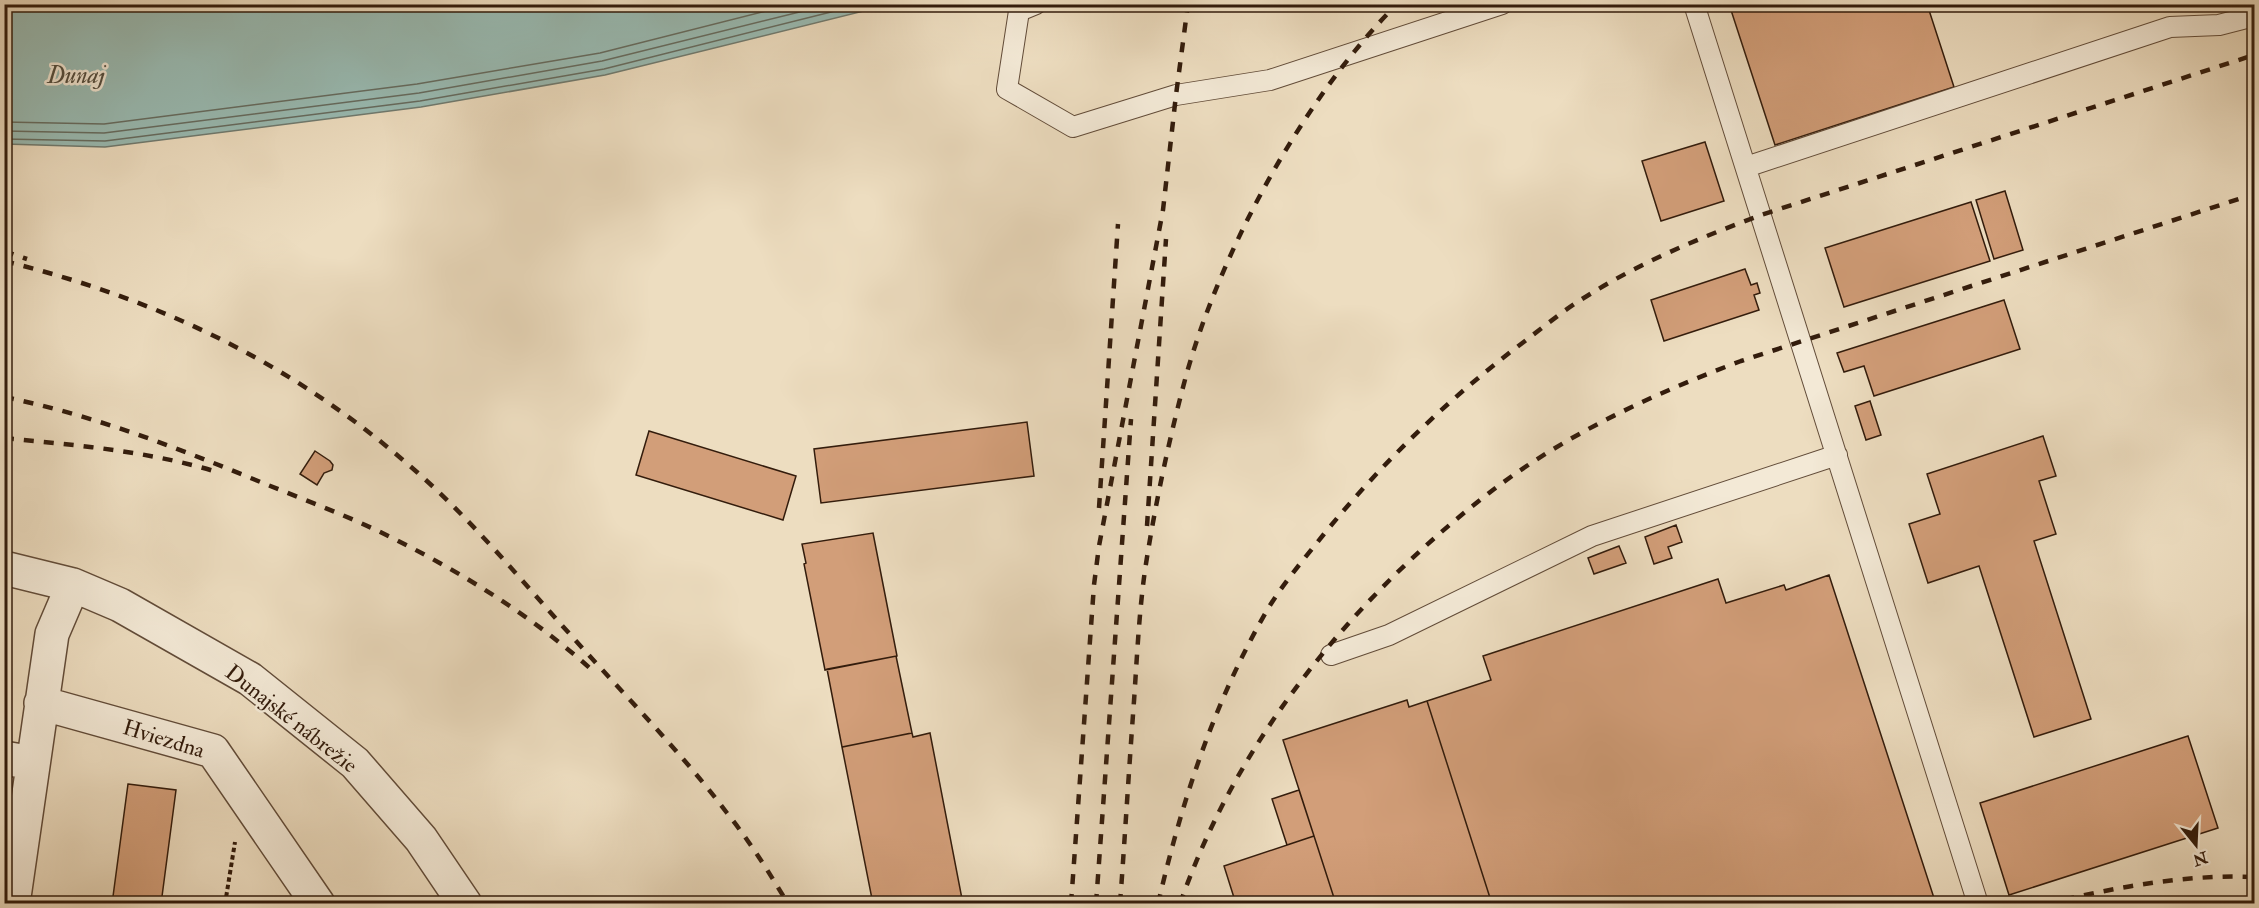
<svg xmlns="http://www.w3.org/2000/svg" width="2259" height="908" viewBox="0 0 2259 908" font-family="'IM FELL Double Pica',serif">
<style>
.water{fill:#99bbb3;stroke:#707b70;stroke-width:1.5}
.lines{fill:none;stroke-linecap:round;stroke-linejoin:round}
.shore{stroke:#666c60;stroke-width:1.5}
.building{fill:#d29e79;stroke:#331c0c;stroke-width:1.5}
.service-casing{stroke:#624c39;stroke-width:22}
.minor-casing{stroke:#624c39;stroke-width:36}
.path{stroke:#331c0c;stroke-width:4;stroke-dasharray:4.5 3;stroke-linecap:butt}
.service{stroke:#f3e9d6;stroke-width:20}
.minor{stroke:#f3e9d6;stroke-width:33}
.rail{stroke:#331c0c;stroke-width:4.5;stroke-dasharray:10 10;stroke-linecap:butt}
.labels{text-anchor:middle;stroke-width:5;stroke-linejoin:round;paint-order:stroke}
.street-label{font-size:22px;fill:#331c0c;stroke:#f3e9d6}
.water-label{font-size:24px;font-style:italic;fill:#524c3e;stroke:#f3e9d6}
</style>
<rect width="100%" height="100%" fill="#edddc0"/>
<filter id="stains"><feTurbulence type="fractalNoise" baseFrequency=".00333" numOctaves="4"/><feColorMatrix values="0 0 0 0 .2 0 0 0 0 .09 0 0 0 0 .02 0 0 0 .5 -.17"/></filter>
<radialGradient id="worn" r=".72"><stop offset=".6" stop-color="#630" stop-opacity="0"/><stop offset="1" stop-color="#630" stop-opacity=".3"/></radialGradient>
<path class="water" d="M5 4H888V5L605 75 421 107 105 147 5 144Z"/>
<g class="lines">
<path class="shore" d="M4 122 104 124 417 84 600 53 794 4
M4 131 104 133 419 93 602 61 832 4
M4 139 105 141 420 101 604 69 863 4"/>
</g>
<path class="building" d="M1729 4H1927L1954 87 1775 145Z
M1705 142 1724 201 1661 221 1642 161Z
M2005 191 2023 250 1994 259 1976 200Z
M1971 202 1990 261 1844 307 1825 248Z
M1745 269 1751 285 1757 283 1760 293 1754 295 1759 310 1664 341 1651 300Z
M2004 300 2020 349 1874 396 1864 366 1844 372 1837 353Z
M1870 401 1881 435 1866 440 1855 406Z
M1027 422 1034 476 821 503 814 449Z
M649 431 796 476 783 520 636 475Z
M2043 436 2056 476 2039 481 2056 534 2034 541 2091 719 2034 737 1979 566 1928 583 1909 524 1940 514 1927 474Z
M315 451 330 461 333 465 332 470 324 473 317 485 300 474Z
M1676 525 1682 542 1668 547 1672 558 1654 564 1645 537Z
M873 533 897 656 825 670 804 564 806 563 802 544Z
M1619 546 1626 563 1594 574 1588 558Z
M1829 575 1934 898 1917 904H1492L1427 701 1491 680 1483 656 1718 579 1726 603 1784 585 1786 590Z
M896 656 912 733 842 747 827 669Z
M1407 700 1409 707 1427 701 1492 904H1336L1283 740Z
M912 733 913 737 930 733 963 904H873L842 747Z
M2188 736 2218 828 2009 895 1980 803Z
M128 784 176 790 161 904H112Z
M1299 790 1314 836 1287 845 1272 799Z
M1314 836 1336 904H1236L1224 866Z
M1934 898 1936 904H1917Z"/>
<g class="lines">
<g class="service-casing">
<path id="service" d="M1036 4 1019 11 1007 89 1073 127 1176 95 1270 80 1502 4
M1694 4 1978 904
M1746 167 2170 27 2219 25 2254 16
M1331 655 1389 635 1592 536 1837 455"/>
</g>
<g class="minor-casing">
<path id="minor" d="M4 568 73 585 120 605 250 679 355 763 421 839 465 904
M41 703 213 751 318 904
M4 758 33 763
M13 904 52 634 73 585"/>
</g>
<path class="path" d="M225 904 235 842"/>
<use href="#service" class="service"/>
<use href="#minor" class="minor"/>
<path class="rail" d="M4 251 27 259
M4 261C162 300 296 365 418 473 479 527 531 592 586 652 634 705 684 756 727 813 750 842 769 872 788 904
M4 397C93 415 175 447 258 481 297 497 338 512 376 530 453 567 529 613 593 671
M4 438C75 445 149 451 217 472
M1099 508 1118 224
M1147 526 1166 239
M1071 904 1094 585 1099 546 1163 210 1176 95 1188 4
M1096 904 1131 419
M1120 904C1125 836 1129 768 1134 701 1137 657 1139 613 1145 570 1155 505 1169 439 1186 376 1221 250 1304 97 1397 4
M1158 904C1182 800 1215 699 1269 607 1285 581 1305 558 1324 534 1382 463 1444 403 1517 347 1540 330 1562 311 1587 296 1641 262 1702 237 1761 215L2254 55
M1180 904C1237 739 1353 598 1489 493 1564 435 1653 394 1741 361L2254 194
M2045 904C2113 888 2184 874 2254 877"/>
</g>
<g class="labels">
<g class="street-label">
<text transform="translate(292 718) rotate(38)" y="8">Dunajské nábrežie</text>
<text transform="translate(164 738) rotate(17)" y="8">Hviezdna</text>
</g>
<g class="water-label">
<text x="76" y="83">Dunaj</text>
</g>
</g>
<rect width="2259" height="908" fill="none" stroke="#edddc0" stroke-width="24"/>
<rect x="6" y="6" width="2247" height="896" fill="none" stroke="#331c0c" stroke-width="3"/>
<rect x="12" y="12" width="2235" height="884" fill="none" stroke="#331c0c" stroke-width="1.5"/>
<g transform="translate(2196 845) rotate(162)" stroke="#f3e9d6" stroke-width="4.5" paint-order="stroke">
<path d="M0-4.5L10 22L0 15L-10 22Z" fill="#331c0c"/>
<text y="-9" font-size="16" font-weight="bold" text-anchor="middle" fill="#331c0c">N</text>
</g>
<rect width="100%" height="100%" filter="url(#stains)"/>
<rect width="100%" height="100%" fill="url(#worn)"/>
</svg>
